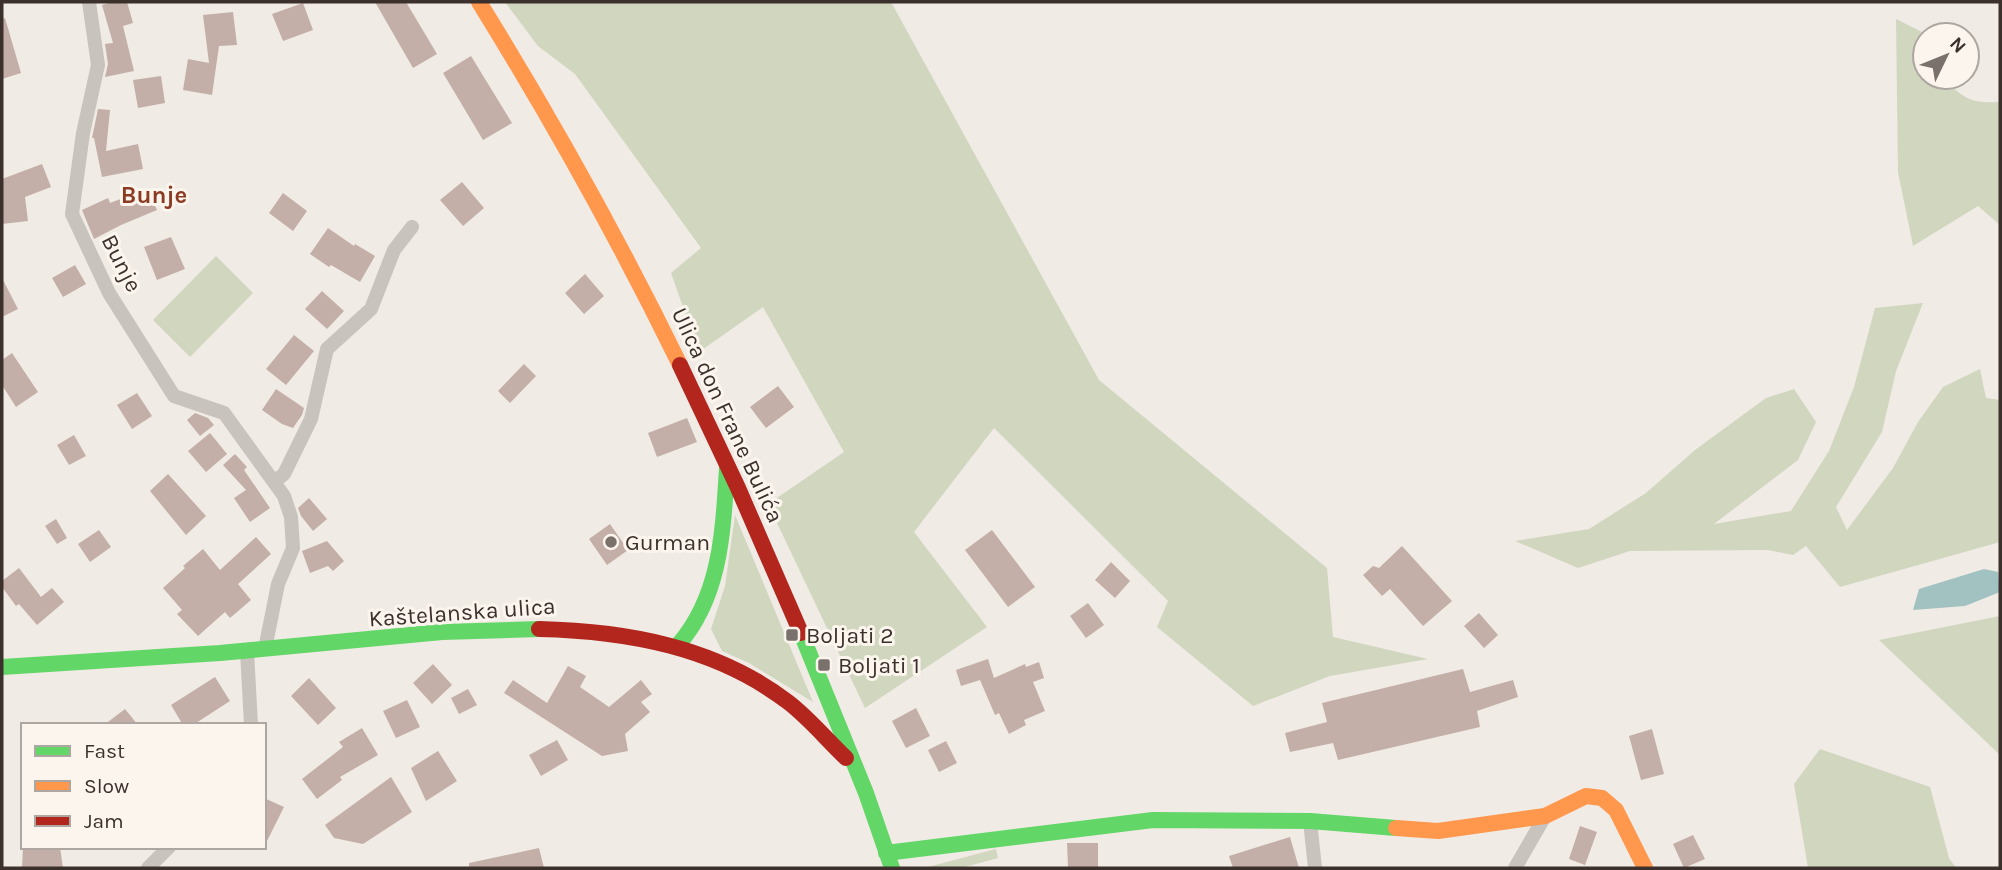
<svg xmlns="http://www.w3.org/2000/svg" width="2002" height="870" viewBox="0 0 2002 870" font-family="Karla,sans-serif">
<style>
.green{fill:#d1d6bf}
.water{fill:#a1c2c1}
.building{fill:#c3afa7}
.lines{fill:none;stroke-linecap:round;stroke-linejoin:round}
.street{stroke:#c9c3be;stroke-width:14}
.fast{stroke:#63d668;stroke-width:16}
.slow{stroke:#ff974d;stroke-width:16}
.jam{stroke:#b3261e;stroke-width:16}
.poi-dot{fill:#7a716c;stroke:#fbf5ee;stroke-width:2.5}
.labels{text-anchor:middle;stroke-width:6;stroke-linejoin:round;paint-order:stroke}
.street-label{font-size:23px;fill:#3b302b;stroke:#fbf5ee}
.poi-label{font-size:23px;fill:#3b302b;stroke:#fbf5ee;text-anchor:start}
.neighbourhood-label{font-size:24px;font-weight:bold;fill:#8c3b22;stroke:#fbf5ee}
</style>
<rect width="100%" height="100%" fill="#f0ebe5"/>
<path class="green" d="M505 2H891L1099 380 1327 568 1333 637 1428 659 1330 676 1253 706 1157 627 1168 601 994 428 914 532 987 627 865 708 768 504 844 452 763 307 699 352 671 273 701 248 575 74 538 46Z
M1896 19 1928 35H1925V77H1943C1962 98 1971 104 2000 102V225L1978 206 1913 246 1898 172Z
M216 256 253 293 190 357 153 320Z
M1923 303 1896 371 1882 432 1836 507 1847 530 1893 468 1918 422 1943 387 1980 369 1986 398 2000 400V542L1840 587 1806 546 1793 555 1768 550 1630 551 1578 568 1515 541 1589 529 1646 493 1695 450 1766 398 1794 389 1816 422 1798 460 1714 524 1791 511 1829 451 1854 387 1875 308Z
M735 515 813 702 749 663 722 651 711 629 725 586Z
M2000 616V755L1879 640Z
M1820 749 1930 787 1949 858 1956 868H1808L1794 784Z
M996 849 998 858 961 868H924Z"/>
<path class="water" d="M1984 569 1998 572 2000 592 1965 606 1913 610 1919 589Z"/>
<path class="building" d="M113 2H127L133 23 123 26 134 71 105 77 108 64 105 44 113 43 102 5Z
M375 2H406L437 54 413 68Z
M303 3 313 30 283 41 272 14Z
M233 12 237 45 219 46 212 95 183 90 188 59 209 63 203 15Z
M5 18 21 73 2 79V19Z
M471 56 512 123 483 140 443 73Z
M161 76 165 103 138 108 133 80Z
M98 109 110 110 106 151 138 144 143 169 102 177 94 138H92Z
M42 164 51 187 25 197 28 221 2 224V179Z
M462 182 484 208 463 226 440 200Z
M147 189 157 210 121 225 94 239 82 210 108 198 110 203Z
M283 193 307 211 293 231 269 213Z
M328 228 354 246 355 244 375 256 360 282 331 265 329 267 310 254Z
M171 237 185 269 157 280 144 247Z
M75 265 86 284 63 297 52 278Z
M585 274 604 296 584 314 565 293Z
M2 278 18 309 2 317Z
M322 291 344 311 327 329 305 309Z
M294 335 314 351 286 385 266 369Z
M12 353 38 392 16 407 2 385V360Z
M524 364 536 376 510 403 498 391Z
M778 386 794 407 766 428 750 407Z
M276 389 304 408 302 415 293 428 282 424 262 410Z
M137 393 152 416 132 429 117 405Z
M195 413 208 418 214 425 200 436 187 420Z
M687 418 697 442 657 457 648 433Z
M210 433 227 454 206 472 188 451Z
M74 435 86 456 69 465 57 445Z
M235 454 247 467 244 470 270 508 250 522 234 498 246 490 223 465Z
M168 474 206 516 186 535 150 491Z
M309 498 327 519 313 531 301 516 298 508Z
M56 519 67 538 57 544 45 526Z
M610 524 628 550 607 565 589 539Z
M99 530 111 547 90 562 78 544Z
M992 530 1035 587 1008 607 965 550Z
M256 537 271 554 238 584 251 600 230 618 225 612 198 636 177 614 182 610 163 588 185 568 183 566 203 549 220 570Z
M327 541 344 561 333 571 328 566 310 573 302 551Z
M1402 546 1452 601 1423 626 1390 589 1382 596 1363 575 1373 566 1379 568Z
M1111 562 1130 581 1115 598 1095 580Z
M19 568 41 597 52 588 64 602 37 625 19 604 16 606 2 587V581Z
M1088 603 1104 625 1086 638 1070 616Z
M1479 613 1498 635 1484 648 1464 626Z
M988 659 994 678 1025 664 1026 667 1039 662 1044 678 1033 682 1045 711 1024 720 1026 725 1009 734 999 713 995 715 980 680 961 686 956 670Z
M433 664 452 685 432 704 413 683Z
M568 666 586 676 580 687 609 707 641 680 652 694 641 702 650 712 625 734 628 751 602 756 504 693 513 680 547 703Z
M1463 669 1470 692 1513 680 1518 697 1477 711 1480 727 1338 760 1333 743 1290 752 1285 733 1327 722 1322 703Z
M215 677 230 701 193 725H183L171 705Z
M309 678 336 708 318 725 291 696Z
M468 689 477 705 459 714 451 698Z
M407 700 420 727 396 738 383 711Z
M916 708 930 736 906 748 892 721Z
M125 709 138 725H104Z
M362 728 378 755 340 777 342 780 317 799 302 779 343 747 339 742Z
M1652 729 1664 774 1641 780 1629 736Z
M557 740 568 760 541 776 529 755Z
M946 741 957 763 939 772 928 750Z
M438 751 457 781 426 801 411 768Z
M391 777 412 812 363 844 334 838 325 825Z
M264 798 284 807 264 847Z
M1580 826 1597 832 1585 865 1569 859Z
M1693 835 1705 859 1684 868 1673 844Z
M1290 837 1299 868H1233L1229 856Z
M1067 843H1098V867H1068Z
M23 847H60L63 868H22Z
M539 848 544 868H469V863Z"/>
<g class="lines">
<path class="street" d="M89 2 98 65 83 133 72 214 109 293 174 396 224 413 284 496 291 517 293 548 278 584 265 649
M275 481 284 474 311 419 327 349 371 309 394 250 412 227
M247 651 251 725
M1310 821 1315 868
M148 868 169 847
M1515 868 1545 816"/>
<path class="fast" d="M801 633 866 793 892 868
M678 645C721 596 723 531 727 468
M2 667 220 653 442 632 539 629
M886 853 1153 820 1310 821 1396 828"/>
<path class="slow" d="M479 2C552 120 619 240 680 365
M1396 828 1438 831 1545 816 1586 796 1602 798 1616 810 1645 868"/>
<path class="jam" d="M680 365 738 488 801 633
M539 629C627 631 716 647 788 702 809 718 827 740 846 758"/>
</g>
<g class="poi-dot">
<circle cx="611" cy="542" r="7"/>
<rect x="785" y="628" width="14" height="14" rx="3.5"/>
<rect x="817" y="658" width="14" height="14" rx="3.5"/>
</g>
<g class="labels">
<g class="street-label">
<text transform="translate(122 263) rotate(63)" y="8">Bunje</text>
<text transform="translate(728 415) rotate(65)" y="8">Ulica don Frane Bulića</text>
<text transform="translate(462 612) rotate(-4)" y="8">Kaštelanska ulica</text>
</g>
<g class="poi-label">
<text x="625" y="550">Gurman</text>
<text x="806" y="643">Boljati 2</text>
<text x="838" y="673">Boljati 1</text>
</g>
<g class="neighbourhood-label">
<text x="154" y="203">Bunje</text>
</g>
</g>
<rect width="2002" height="870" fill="none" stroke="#3b302b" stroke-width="7"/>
<rect x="21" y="723" width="245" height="126" fill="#fbf5ee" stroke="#aea6a0" stroke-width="2"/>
<rect x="35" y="746" width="35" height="10" fill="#63d668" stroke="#aea6a0" stroke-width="2"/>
<text x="84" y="758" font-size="21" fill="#3b302b">Fast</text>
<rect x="35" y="781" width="35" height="10" fill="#ff974d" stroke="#aea6a0" stroke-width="2"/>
<text x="84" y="793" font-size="21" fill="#3b302b">Slow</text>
<rect x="35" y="816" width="35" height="10" fill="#b3261e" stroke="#aea6a0" stroke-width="2"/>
<text x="84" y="828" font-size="21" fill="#3b302b">Jam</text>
<g transform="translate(1946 56) rotate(47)"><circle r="33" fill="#fbf5ee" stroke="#aea6a0" stroke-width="2"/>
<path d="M0-5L12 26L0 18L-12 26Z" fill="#7a716c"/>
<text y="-10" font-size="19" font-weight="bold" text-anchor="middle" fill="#3b302b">N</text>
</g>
</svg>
